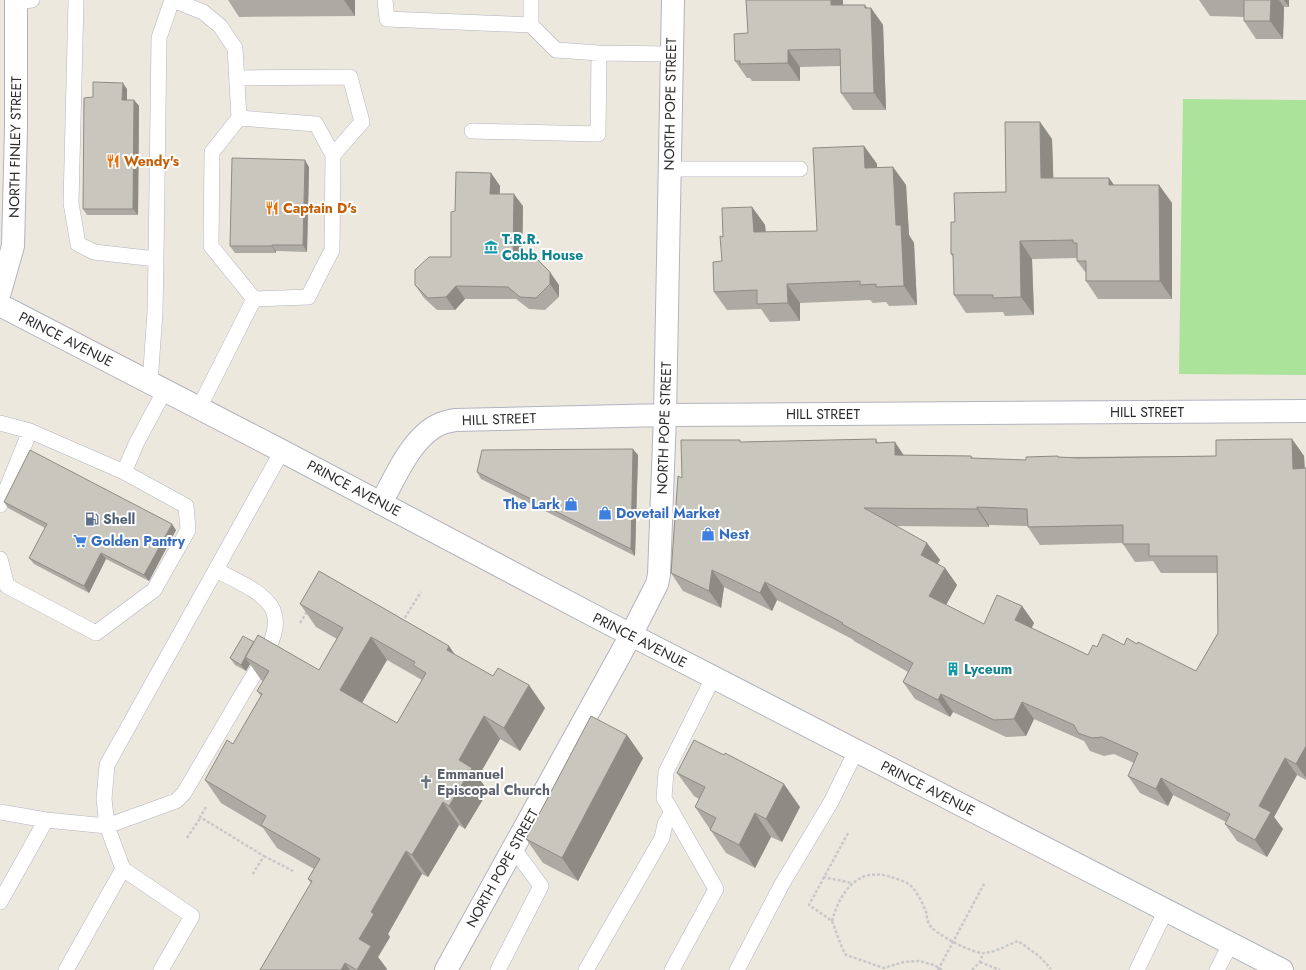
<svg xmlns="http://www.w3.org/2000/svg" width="1306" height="970" viewBox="0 0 1306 970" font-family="Jost,sans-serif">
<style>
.green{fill:#ace39b}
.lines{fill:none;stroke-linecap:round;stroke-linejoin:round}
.lane-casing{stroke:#b2b3bf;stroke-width:16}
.street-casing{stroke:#b2b3bf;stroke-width:24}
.secondary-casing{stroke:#b2b3bf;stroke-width:24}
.path{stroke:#c8c8c8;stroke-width:2.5;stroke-dasharray:3 2;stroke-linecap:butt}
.lane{stroke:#fff;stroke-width:15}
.street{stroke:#fff;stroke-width:22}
.secondary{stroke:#fff;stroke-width:22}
.wall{fill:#adaaa3;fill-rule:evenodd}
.shaded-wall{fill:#8d8b84}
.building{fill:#c9c6bd;stroke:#8d8b84;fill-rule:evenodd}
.labels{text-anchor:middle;stroke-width:4;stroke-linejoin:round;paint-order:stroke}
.street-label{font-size:14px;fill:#2c2c2c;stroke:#fff}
.food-label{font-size:14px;font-weight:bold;fill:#c56008;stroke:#fff;text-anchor:start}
.culture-label{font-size:14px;font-weight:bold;fill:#0d838f;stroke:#fff;text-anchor:start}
.shop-label{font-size:14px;font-weight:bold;fill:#366cbe;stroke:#fff;text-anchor:start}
.service-label{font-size:14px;font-weight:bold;fill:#4e5e75;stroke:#fff;text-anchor:start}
.worship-label{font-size:14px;font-weight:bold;fill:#5b616d;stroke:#fff;text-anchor:start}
</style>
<rect width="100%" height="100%" fill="#ede8de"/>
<path class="green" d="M1183 99 1306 100V375L1179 374Z"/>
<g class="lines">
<g class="lane-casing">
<path id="lane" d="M76 0 71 203 78 244 94 252 156 259
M173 0 203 12 220 26 235 48 239 118
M385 0 387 19 531 25V0
M16 2 32 0
M599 53 671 54
M237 78 350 77 362 122 333 155
M239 118 316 124 333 155 332 250 308 297 254 299 211 246 212 152Z
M472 131 598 134 599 53 556 50 531 25
M669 169H800
M150 383 155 312 156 259 159 38 172 0
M199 408 254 299
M0 423 30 431 124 472
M0 505 30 431
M0 559 7 586 96 633 154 590 188 530 186 506 124 472 137 442 165 390
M0 812 46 820 107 826 176 801 184 793C204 759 224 725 244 691 255 673 272 648 275 628 276 622 275 615 273 610 265 592 233 579 216 570
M0 902 46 820
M66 970 123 869
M161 970 192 916 123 869 107 826 104 799 107 765 282 451
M498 970 541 886 513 848
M586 970 662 838 665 824 672 812 664 798 666 772 713 678
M672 970 716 889 672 812
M737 970 782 884 831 802 856 751
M1137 970 1166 910
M1217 970 1231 943"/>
</g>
<g class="street-casing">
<path id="street" d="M0 292 13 246 16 128V0
M381 503C395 478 412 436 440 424 445 422 450 421 455 420L665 415 1306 411
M446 970 631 635 657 584 659 575 665 415 673 0"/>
</g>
<g class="secondary-casing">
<path id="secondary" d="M0 305 282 451 604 621 1282 970"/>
</g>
<path class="path" d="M402 622 421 592
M300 623 308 610
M206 807 200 817 264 856 252 875
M848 833 809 905 832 921 842 948 846 955 884 968 904 962 919 961 934 965 942 970
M187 838 201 817
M264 856 293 871
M823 877 852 883
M832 921C840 892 858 866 891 877 898 879 908 882 913 888 918 894 923 904 926 912 927 916 927 920 929 924 933 933 973 954 984 953 996 952 1007 945 1018 941L1039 956 1051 969
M980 962 1000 970
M938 970 985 882
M972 970 980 962 983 953"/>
<use href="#lane" class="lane"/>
<use href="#street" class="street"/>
<use href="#secondary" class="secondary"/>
</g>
<path class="wall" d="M228 0H355V16L239 17Z
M1199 0H1289V7H1284L1283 39H1256L1244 21V17L1210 16Z
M843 5 867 8H871L883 25 886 110H853L841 93 840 66 800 67V81H752L750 78H747L735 61 748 33Z
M127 89V100H134L139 106 138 215H87L83 209 93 97Z
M1040 122 1052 139 1053 178H1109L1114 185H1159L1172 203V299H1098L1086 281V273L1077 261V258L1032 259 1034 315 1005 316 1003 312 966 313 954 295 953 257 951 254 955 222 1006 192Z
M864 146 877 164V167H893L906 185 909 235 914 243 917 305 889 306 886 302 873 303 870 300 800 303V321L770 322 761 309 727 310 714 292 722 261 723 237 752 207 765 225 766 232 817 231Z
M309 167 307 252 276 251V253H235L230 246Z
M491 173 500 186V194L523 206 522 256 559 285V297L545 310 529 309 516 299H465L455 310H437L424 298 415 285 451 257 455 211Z
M876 439 878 443 904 455 971 456 973 458 1026 460 1059 457 1216 456 1292 439 1304 456 1305 468H1306V780L1297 775 1274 817 1283 829 1267 857 1237 841 1225 824 1226 822 1173 795 1168 806 1140 793 1128 776 1134 763 1114 754 1104 756 1090 751 1084 741 1034 719 1026 736 1006 737 953 712 950 717 915 699 903 682 908 672 854 641 852 639 777 600 772 611 724 587 721 608 683 591 671 573 682 478 741 442ZM989 525 1028 526V527L1040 545 1123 543V544L1135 562 1153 561 1161 573H1217L1218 633 1196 671 1137 644 1097 647 1088 655 1031 628 1034 623 1022 606 984 624 946 605 957 585 945 568 937 564 940 560 927 543 896 526 989 527Z
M638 455 635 556 481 479 477 472Z
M4 502 176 530 149 581 106 559 89 593 34 564 29 558 45 528 8 508Z
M300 604 455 655 545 708 520 751 500 739 478 777 488 791 465 829 459 825 428 877 422 874 388 934 390 937 378 957 387 969 386 970H260L311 883 308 879 314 869 277 848 263 828 221 803 205 780 233 744 261 696 257 691 263 681 261 680 250 664 246 671 235 665 230 658 254 642 319 670 337 639 316 627ZM387 660 422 680 397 723 362 703Z
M627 735 643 758 578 881 543 863 526 839Z
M677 773 800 807 782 842 771 837 755 868 726 853 695 807 699 799 694 796Z"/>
<path class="shaded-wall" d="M344 0H355V16Z
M831 0H843V22L831 5Z
M1271 0H1279L1284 7 1283 39 1270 21Z
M1284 0H1289V7Z
M865 5 871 14V8L883 25 886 110 874 93Z
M788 50 800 67V81L788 63Z
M123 83 127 89V106L122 100Z
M134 100 139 106 138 215 133 209Z
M1040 122 1052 139 1054 196 1041 178Z
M864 146 877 164 878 186 865 168Z
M305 160 309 167 307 252 303 245Z
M893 167 906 185 909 235 914 243 917 305 904 286 896 225Z
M491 173 500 186 499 206 490 194Z
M1109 178 1121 195 1109 185Z
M1159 185 1172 203V299L1160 281Z
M514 194 523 206 522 269 513 256Z
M752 207 765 225 767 250 754 232Z
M1020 241 1032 259 1034 315 1021 297Z
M272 245 276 251V253L272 246Z
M550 272 559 285V297L550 284Z
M787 284 800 303V321L788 303Z
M456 286 465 299 455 310 446 297Z
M1292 439 1304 456 1305 486 1293 469Z
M895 442 907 460 895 455Z
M633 449 638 455 635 556 631 549Z
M977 507 989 525V527L977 509Z
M172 524 176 530 149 581 144 575Z
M927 543 940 560 933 572 921 555Z
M101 553 106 559 89 593 84 586Z
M945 568 957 585 941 614 929 596Z
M712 570 724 587 721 608 709 591Z
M765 582 777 600 772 611 760 593Z
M1022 606 1034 623 1027 638 1015 620Z
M371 637 387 660 356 713 340 690Z
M254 642 245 657 250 664 246 671 241 665Z
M449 646 465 669 447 650Z
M529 685 545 708 520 751 504 728Z
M941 694 953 712 950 717 938 700Z
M1022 702 1034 719 1026 736 1014 719Z
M484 716 500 739 478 777 488 791 465 829 449 806 459 760Z
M627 735 643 758 578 881 562 858Z
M1306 746V778L1296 764Z
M1285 758 1297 775 1274 817 1283 829 1267 857 1255 840 1259 806Z
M1161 778 1173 795 1168 806 1156 789Z
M784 784 800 807 782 842 766 819Z
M443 802 459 825 428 877 412 855Z
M755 813 771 837 755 868 739 845Z
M406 851 422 874 388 934 390 937 378 957 387 969 386 970H357L359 939 371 912Z
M345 963 350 970H341Z"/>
<path class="building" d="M746 0H831V5H865V8H871L874 93H841L840 49 788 50V63L740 64V61H735L734 34 748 33Z
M1244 0H1271L1270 21H1244Z
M93 82 123 83 122 100H134L133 209H83L84 98 93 97Z
M1005 122H1040L1041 178H1109V185H1159L1160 281H1086V261H1077V243H1073V240L1020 241 1021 297 993 298V295H954L953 254H951V222H955L954 193 1006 192Z
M864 146 865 168 893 167 896 225H901L904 286 876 287V284L860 285V281L787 284 788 303 757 304V290L714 292 713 262 722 261 720 236 723 237 722 208 752 207 754 232 817 231 813 148Z
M232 158 305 160 303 245H272V246H230Z
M456 172 491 173 490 194H514L513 256 535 257 550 272V284L536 298 520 297 508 287 456 286 446 297 428 298 415 285V270L429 257H451V212L455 211Z
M876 439V443L895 442V455L971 456V458L1026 460V457L1058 456V457L1078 458 1216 456V440L1292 439 1293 469 1306 468V746L1296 764 1285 758 1259 806 1271 812 1255 840 1225 824 1230 814 1161 778 1156 789 1128 776 1138 753 1102 737 1092 738 1078 733 1074 725 1022 702 1014 719 994 720 941 694 938 700 903 682 913 663 842 624 843 623 765 582 760 593 712 570 709 591 671 573 678 476 682 478 681 440H740V442ZM977 507 1027 509 1028 527 1123 525V544H1149V556H1217L1218 633 1196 671 1138 642 1137 644 1127 638 1124 645 1103 634 1097 647 1093 645 1088 655 1015 620 1022 606 997 595 984 624 929 596 945 568 921 555 927 543 864 508 977 509Z
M633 449 631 549 477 472 482 450Z
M30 450 172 524 144 575 101 553 84 586 29 558 47 524 4 502Z
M319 571 449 646 447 650 493 676 498 668 529 685 504 728 484 716 459 760 472 768 449 806 443 802 412 855 406 851 371 912 374 914 359 939 371 946 357 970 345 963 341 970H260L312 881 308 879 320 859 261 825 266 816 205 780 227 740 233 744 262 694 257 691 269 671 245 657 258 635 319 670 343 628 300 604ZM371 637 415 662 413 665 426 673 397 723 340 690Z
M243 636 254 642 241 665 230 658Z
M591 716 627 735 562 858 526 839Z
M694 740 724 755 725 753 784 784 766 819 755 813 739 845 710 830 716 818 695 807 705 787 677 773Z"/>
<defs>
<g id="restaurant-bare" transform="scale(1.08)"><path d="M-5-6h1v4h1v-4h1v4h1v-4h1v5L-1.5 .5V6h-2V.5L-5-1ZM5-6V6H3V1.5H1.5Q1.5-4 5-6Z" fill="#e8710a" stroke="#fff" stroke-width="2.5" paint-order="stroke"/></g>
<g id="museum-bare" transform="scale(1.08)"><path d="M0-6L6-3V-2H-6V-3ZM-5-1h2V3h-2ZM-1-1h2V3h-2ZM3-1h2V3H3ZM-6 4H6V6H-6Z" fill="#0f9aa8" stroke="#fff" stroke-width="2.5" paint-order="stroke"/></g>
<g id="shop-bare" transform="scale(1.08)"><path d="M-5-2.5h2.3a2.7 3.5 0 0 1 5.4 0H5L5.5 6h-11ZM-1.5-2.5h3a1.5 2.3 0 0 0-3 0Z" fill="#3f7fe0" stroke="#fff" stroke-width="2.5" paint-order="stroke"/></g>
<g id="fuel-bare" transform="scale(1.08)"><path d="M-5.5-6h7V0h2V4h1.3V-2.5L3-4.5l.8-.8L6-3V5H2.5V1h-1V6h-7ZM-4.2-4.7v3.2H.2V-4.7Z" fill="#5c6f8a" stroke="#fff" stroke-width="2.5" paint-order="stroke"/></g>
<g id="supermarket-bare" transform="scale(1.08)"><path d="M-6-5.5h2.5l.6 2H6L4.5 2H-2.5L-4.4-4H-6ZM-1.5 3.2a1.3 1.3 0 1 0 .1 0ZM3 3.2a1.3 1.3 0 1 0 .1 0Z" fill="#3f7fe0" stroke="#fff" stroke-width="2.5" paint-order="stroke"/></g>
<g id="building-bare" transform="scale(1.08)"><path d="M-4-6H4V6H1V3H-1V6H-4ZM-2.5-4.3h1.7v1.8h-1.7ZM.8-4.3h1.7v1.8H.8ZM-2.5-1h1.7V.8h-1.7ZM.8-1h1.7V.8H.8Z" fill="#0f9aa8" stroke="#fff" stroke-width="2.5" paint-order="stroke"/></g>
<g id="church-bare" transform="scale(1.08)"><path d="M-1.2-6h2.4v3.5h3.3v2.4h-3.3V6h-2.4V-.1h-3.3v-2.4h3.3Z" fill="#6b7280" stroke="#fff" stroke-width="2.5" paint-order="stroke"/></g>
</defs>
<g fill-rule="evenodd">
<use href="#restaurant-bare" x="113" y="161"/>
<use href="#restaurant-bare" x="272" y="208"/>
<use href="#museum-bare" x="491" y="247"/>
<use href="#shop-bare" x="571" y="504"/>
<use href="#shop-bare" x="605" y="513"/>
<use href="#fuel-bare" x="92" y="519"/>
<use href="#shop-bare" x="708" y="534"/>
<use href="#supermarket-bare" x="80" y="541"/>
<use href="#building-bare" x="953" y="669"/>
<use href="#church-bare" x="426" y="782"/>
</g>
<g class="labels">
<g class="street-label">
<text transform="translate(670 104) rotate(-89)" y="5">NORTH POPE STREET</text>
<text transform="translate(15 147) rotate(-89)" y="5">NORTH FINLEY STREET</text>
<text transform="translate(66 339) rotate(27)" y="5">PRINCE AVENUE</text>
<text x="1147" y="417">HILL STREET</text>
<text x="823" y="419">HILL STREET</text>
<text transform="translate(499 419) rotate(-2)" y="5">HILL STREET</text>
<text transform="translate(664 428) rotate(-88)" y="5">NORTH POPE STREET</text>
<text transform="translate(354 488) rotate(28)" y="5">PRINCE AVENUE</text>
<text transform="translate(640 640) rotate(27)" y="5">PRINCE AVENUE</text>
<text transform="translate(928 788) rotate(27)" y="5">PRINCE AVENUE</text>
<text transform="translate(502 868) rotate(-61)" y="5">NORTH POPE STREET</text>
</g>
<g class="food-label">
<text x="124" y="166">Wendy's</text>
<text x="283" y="213">Captain D's</text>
</g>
<g class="culture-label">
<text x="502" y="244">T.R.R.<tspan x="502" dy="16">Cobb House</tspan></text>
<text x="964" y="674">Lyceum</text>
</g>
<g class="shop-label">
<text x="560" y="509" text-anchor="end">The Lark</text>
<text x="616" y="518">Dovetail Market</text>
<text x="719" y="539">Nest</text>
<text x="91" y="546">Golden Pantry</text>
</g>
<g class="service-label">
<text x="103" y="524">Shell</text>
</g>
<g class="worship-label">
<text x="437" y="779">Emmanuel<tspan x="437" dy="16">Episcopal Church</tspan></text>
</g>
</g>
</svg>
